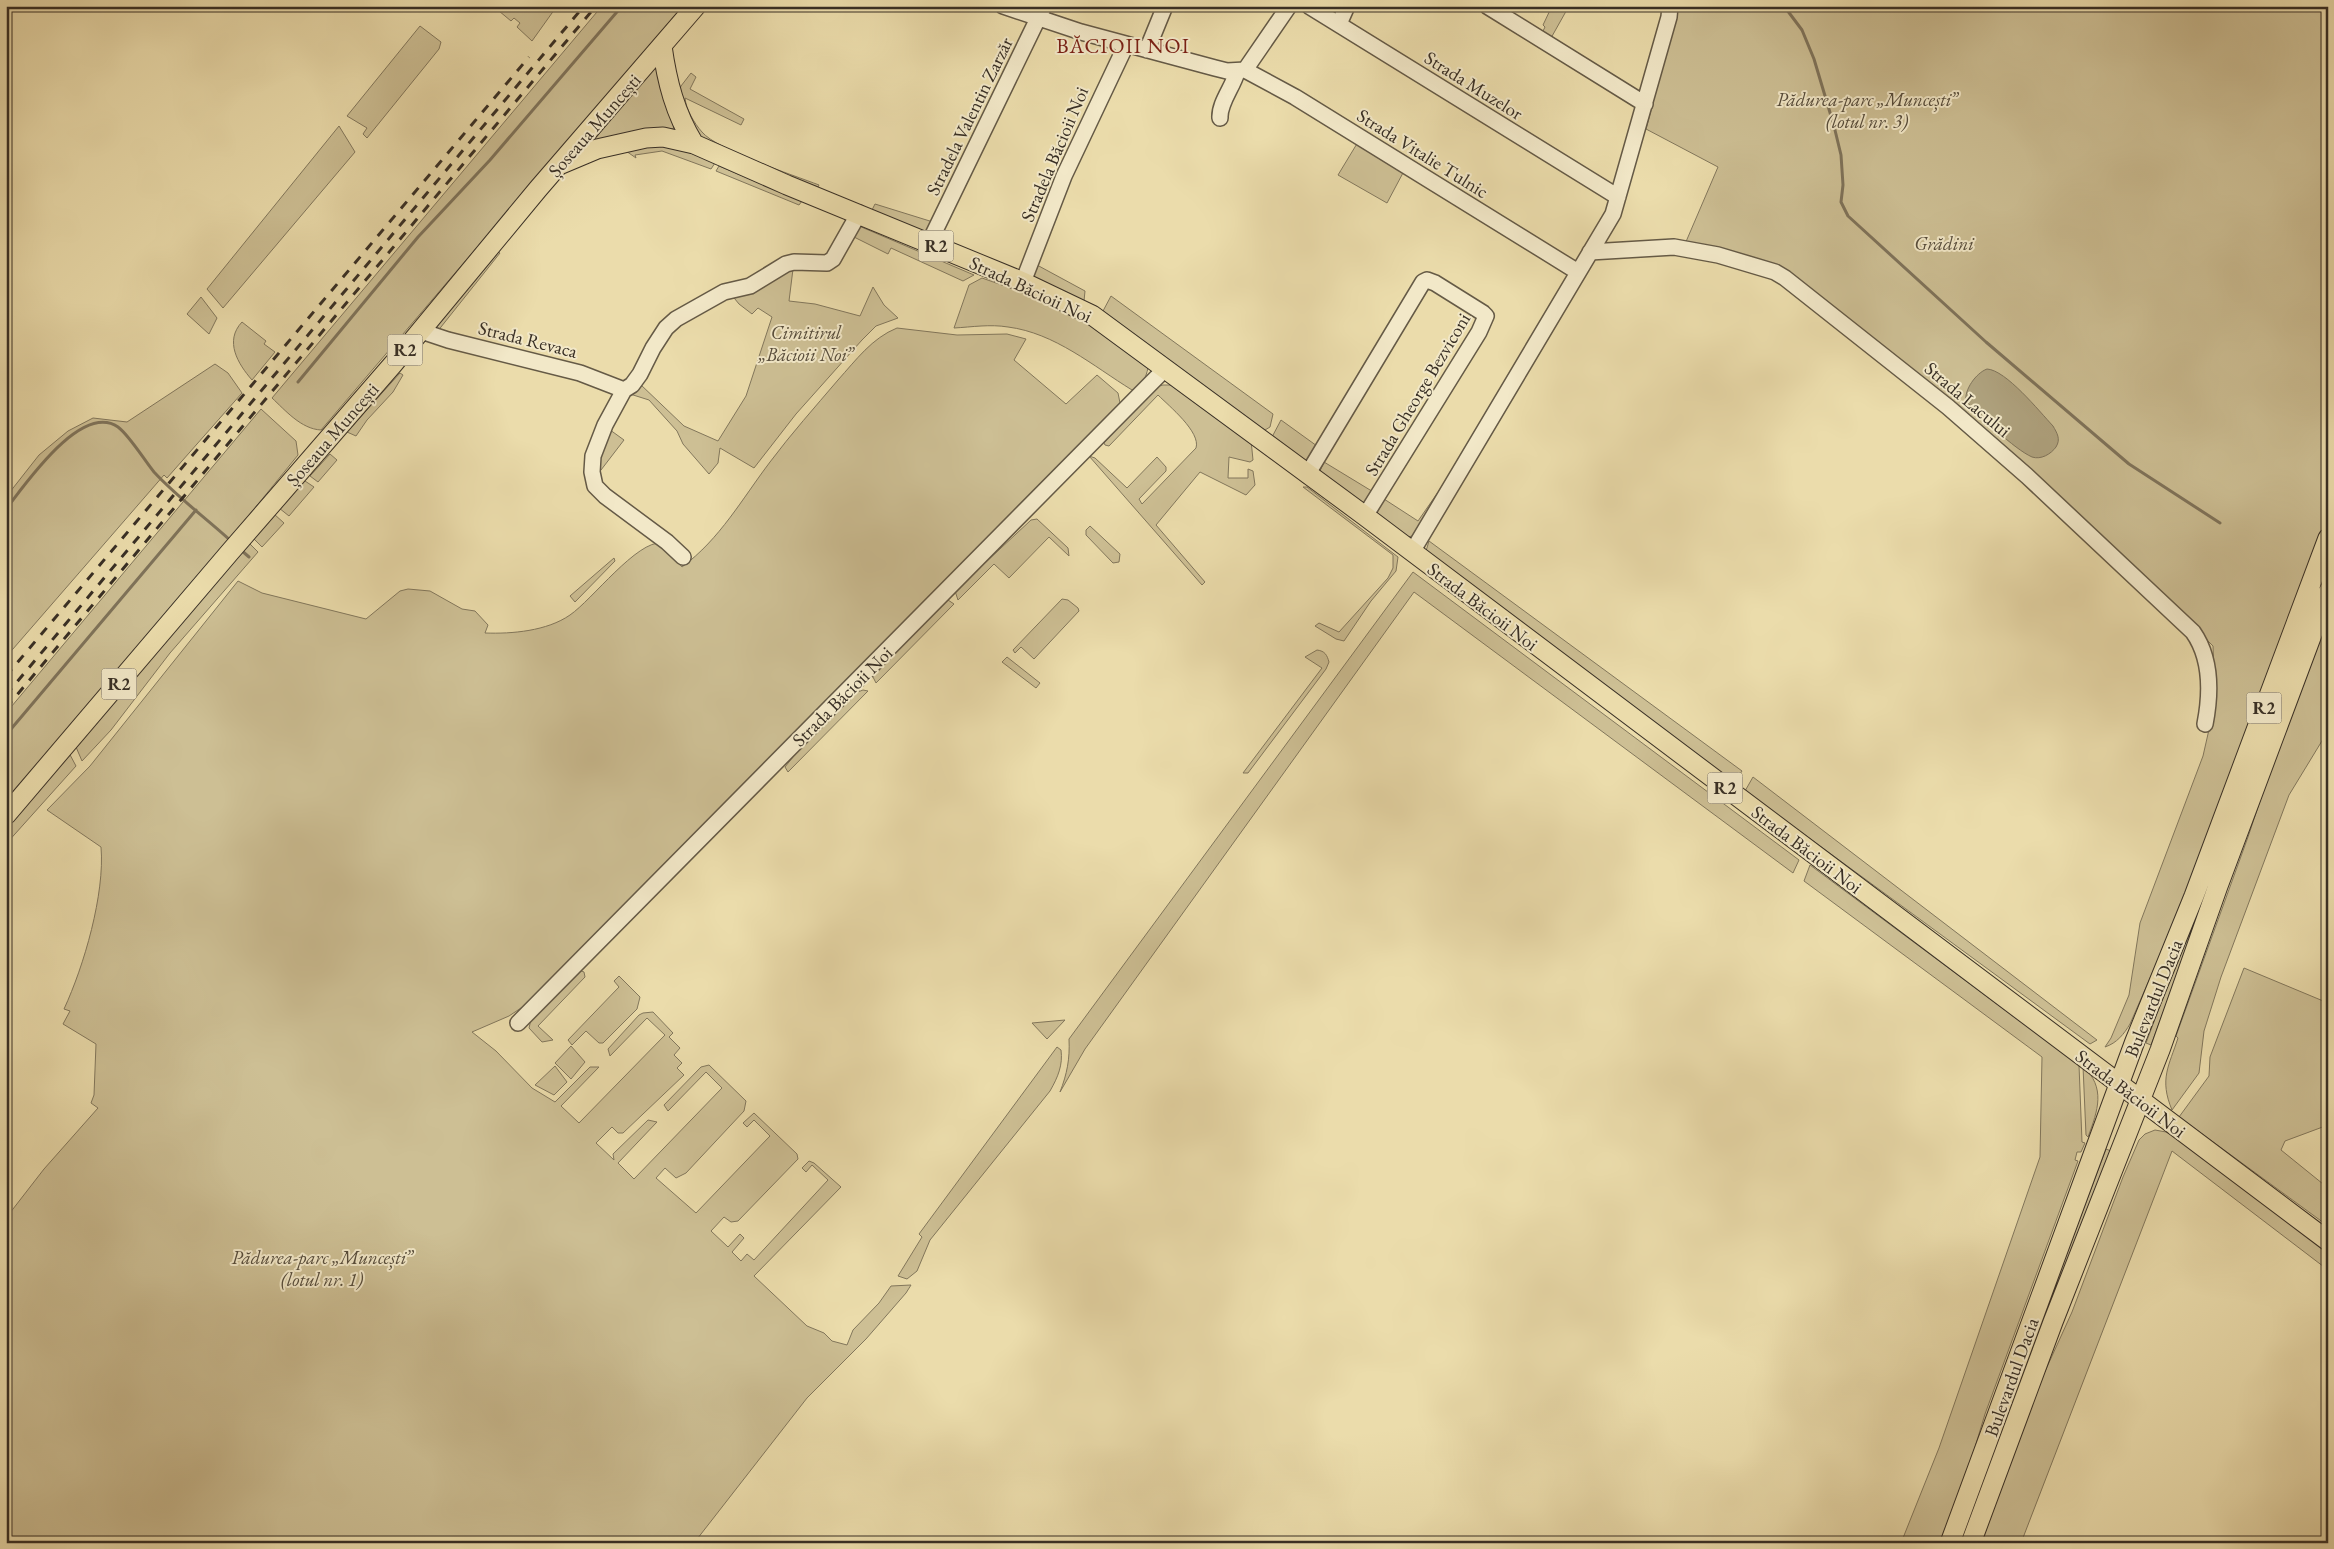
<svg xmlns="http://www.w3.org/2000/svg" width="2334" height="1549" viewBox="0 0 2334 1549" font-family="'EB Garamond',serif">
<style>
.green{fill:#cdbf94;stroke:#82775c}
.water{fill:#aea17d;stroke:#7f735a}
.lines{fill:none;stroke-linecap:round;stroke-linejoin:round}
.stream{stroke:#7f735a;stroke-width:3}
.minor-casing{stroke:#655a46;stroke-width:18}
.major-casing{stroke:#382f25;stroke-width:21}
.minor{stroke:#f2e8c8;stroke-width:15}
.major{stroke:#ebdcab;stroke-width:19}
.rail{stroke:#382f25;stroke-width:3;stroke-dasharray:9 9;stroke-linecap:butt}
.labels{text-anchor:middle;stroke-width:4;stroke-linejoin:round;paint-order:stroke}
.shield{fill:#f2e8c8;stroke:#706656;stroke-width:1}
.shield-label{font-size:18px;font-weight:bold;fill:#382f25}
.street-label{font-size:19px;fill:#382f25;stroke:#f2e8c8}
.park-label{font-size:19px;font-style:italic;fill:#564c3b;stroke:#f2e8c8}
.quarter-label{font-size:21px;letter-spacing:1px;fill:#7a1f14;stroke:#f2e8c8}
</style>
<rect width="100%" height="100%" fill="#ebdcab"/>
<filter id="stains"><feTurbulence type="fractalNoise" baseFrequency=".004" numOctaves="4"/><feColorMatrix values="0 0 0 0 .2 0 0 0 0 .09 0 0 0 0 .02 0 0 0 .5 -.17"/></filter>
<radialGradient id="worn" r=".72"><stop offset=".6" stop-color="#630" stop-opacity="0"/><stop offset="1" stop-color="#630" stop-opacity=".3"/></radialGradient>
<path class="green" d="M510 6H557L532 41 517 27 520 23 514 18 511 21 499 11Z
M602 6H683L321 430C301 429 285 410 272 398Z
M1552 6H1569L1551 38 1542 33 1545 27 1543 25Z
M1676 6H2328V516L2188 891 2130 1024C2124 1034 2117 1043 2105 1047L2111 1038 2129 995 2140 923 2203 756 2215 703 2213 646 2164 597 1780 268 1685 244 1718 167 1646 129 1675 19Z
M420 26 441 42 439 49 367 138 363 134 367 128 347 116Z
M654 68H657L674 126 673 129 594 140Z
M691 73 696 77 690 89 744 119 741 125 685 98C686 109 694 123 702 132 717 150 793 175 819 185L818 187C793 178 708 150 695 132 688 121 684 105 679 92L681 86Z
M339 126 355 152 223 308 207 289Z
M1358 142 1404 171 1387 203 1338 175Z
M659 145 683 150 715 163 711 169 662 151 635 155 636 158 626 151Z
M719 166 802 201 799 205 716 171Z
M875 204 933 222 928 233 871 212Z
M859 226 974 275 963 281 891 248 888 254 850 235Z
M498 252 500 253 437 332 432 330Z
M1037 265 1085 291 1084 301 1032 276Z
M780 269H793L789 301 815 304 860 316 873 287 884 305 898 318 876 326 862 340 796 414 754 468 720 448 718 463 709 474 683 444 677 431 649 400 630 394 640 384 684 426 718 441 746 396 772 317 758 308 752 314 739 304 730 293Z
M982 278C1013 289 1046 300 1075 316 1100 330 1123 347 1146 364L1148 368C1146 377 1142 388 1132 390 1093 366 1055 333 1008 327 990 324 972 327 954 328L969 285Z
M1111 296 1273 414 1270 427 1265 430 1250 422 1103 311Z
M201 297 217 318 209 334 187 314Z
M242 322 266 341 264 344 275 352 252 380C238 364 224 341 242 322Z
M897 328 957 335 1007 334 1026 339 1014 360 1066 404 1097 375 1118 393 1120 403 524 1006 509 1016 472 1032 496 1051 532 1088 555 1102 590 1067H599L561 1106 579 1123 665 1035 647 1018 610 1056 608 1049 639 1015 643 1013 653 1012 673 1033 669 1037 680 1048 674 1055 682 1063 677 1068 684 1075 623 1133H618L612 1127 596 1143 614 1160 613 1154 648 1120 657 1122 618 1163 634 1179 722 1088 706 1072 668 1111 664 1105 701 1067 709 1065 746 1101 744 1111 686 1173 676 1178 665 1168 656 1178 696 1213 770 1136 754 1120 747 1127 743 1123 754 1113 797 1154 798 1159 738 1221 731 1222 724 1217 711 1231 728 1247 740 1234 744 1238 732 1252 741 1261 747 1254 754 1260 828 1180 812 1165 806 1172 802 1168 809 1161 814 1163 841 1187 754 1276 807 1326 824 1333 832 1341 847 1345 853 1330 879 1303 891 1286 911 1285 906 1293 866 1339 807 1398 694 1543H6V1218L44 1169 98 1108 91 1103 94 1095 96 1044 63 1024 70 1011 64 1009C84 966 105 894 101 847L47 810 90 766 238 581 262 593 366 619 400 591 408 589 430 591 462 609 475 611 488 625 485 633C512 634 547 631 570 615 592 600 637 540 662 543L682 567C720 539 742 499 770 462 791 434 815 407 838 380 856 360 872 338 897 328Z
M215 364 228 373 242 393 167 478 164 475 6 657V497L39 455 68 431 93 418 127 422Z
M400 373 403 375 393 392 367 420 356 436 347 432Z
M1163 385H1175L1251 440 1253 460 1250 462 1229 457 1228 478H1248V469L1253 471 1255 485 1246 495 1200 472 1156 525 1205 582 1202 585 1089 456 1095 458 1127 488 1157 457 1166 467V471L1139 499 1142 504 1196 448C1201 432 1169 406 1158 395L1109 446 1105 445 1104 443 1155 387Z
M261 409 296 441 298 455 250 514 240 530 6 803V713Z
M1281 420 1317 446 1307 463 1272 437Z
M606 427 624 440 601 470 598 469 597 456Z
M330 454 337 460 318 482 310 476Z
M1324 462 1375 493 1363 506 1319 473Z
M1452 472 1413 536 1407 537 1376 515 1384 499 1418 521Z
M305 481 314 487 289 516 279 508Z
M1303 487H1307L1398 557 1396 571 1371 601 1344 641 1336 639 1315 626 1319 623 1339 632 1388 578 1393 568V555Z
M274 514 284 523 262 547 252 537Z
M1037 519 1068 548 1069 556 1049 537 1009 578 994 564 958 600 955 591 1031 520Z
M1090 526 1120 554 1119 562 1113 563 1086 535V530Z
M1429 541 1742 771 1734 783 1426 551Z
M248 542 258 552 170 653 111 730 82 761 76 747Z
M2328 557V572L2310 619 2151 1045 2146 1043Z
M614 558 615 561 575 602 570 596Z
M1413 572 1799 860 1793 873 1414 592 1085 1049 1060 1092C1067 1074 1070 1059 1069 1039Z
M1062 599 1068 600 1078 608 1079 611 1034 659 1021 647 1015 653 1013 650Z
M948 600 954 604 876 683 873 677 874 672Z
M2328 611V731L2289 795 2221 977 2204 1031 2199 1073 2172 1110C2159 1079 2169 1066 2178 1038L2176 1036 2248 837 2288 717Z
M1317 650C1325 651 1327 655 1329 662L1326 669 1248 773H1243L1322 668 1305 657Z
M1007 657 1040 683 1036 688 1002 662Z
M863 690 868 691 788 772 785 767 805 742 855 693Z
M68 751 76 766 6 844V827Z
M1753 777 2097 1040 2090 1044 1745 791Z
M1810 865 2079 1065 2082 1142 2085 1143 2081 1152H2077L2075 1160 2078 1161 1985 1414 1956 1510 1943 1543H1901L1939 1448 2040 1157 2042 1057 1804 881Z
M2244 968 2328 1003V1125L2285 1141 2281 1150 2328 1188V1226L2179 1117 2209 1076 2210 1057Z
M579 970 584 972 585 977 538 1026 553 1040 542 1042 529 1028C533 1005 562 985 579 970Z
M619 976 640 997 637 1009 603 1043H599L586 1031 572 1045 568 1040 619 987 614 981Z
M1065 1020 1047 1039 1032 1023Z
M571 1046 585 1062 571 1079 555 1063Z
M1057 1047 1061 1050C1063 1065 1058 1077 1050 1091L930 1240 917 1271 907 1279 898 1276 922 1237 919 1234Z
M555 1066 567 1082 554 1095 535 1085Z
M2083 1066C2106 1088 2098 1110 2088 1137L2086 1135Z
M2155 1130 2166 1132 2187 1143 2328 1250V1270L2172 1151 2021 1543H1981L2037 1389 2072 1312 2123 1177 2139 1140 2145 1134Z
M2106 1149 2111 1151 1964 1543H1958Z"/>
<path class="water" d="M1987 369C2006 370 2039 411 2053 426 2057 433 2061 439 2056 447 2051 454 2041 460 2032 457 2014 449 1980 416 1966 401 1964 390 1976 373 1987 369Z"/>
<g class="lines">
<path class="stream" d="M1784 6 1802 30 1814 59 1834 126 1841 155 1843 185 1841 202 1848 216 1986 342 2129 464 2220 523
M298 382 418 237 490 160 622 6
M6 509C25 485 81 402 118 427 129 435 145 461 154 472 177 497 206 518 231 541
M241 550 249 557
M6 735 196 510"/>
<g class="minor-casing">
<path id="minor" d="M1003 6 1081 32 1215 68 1227 71 1245 70
M1309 6 1618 197
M1487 6 1645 104
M1339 24 1347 6
M1147 50 1165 6
M1245 70 1295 97 1578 272
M1245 70 1289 6
M1220 118C1219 103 1233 87 1237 72
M929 243 1044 6
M1590 252 1674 247 1718 255 1775 272 1785 278 1948 407 2027 476 2193 632C2212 659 2211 693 2205 724
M1023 282 1064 176 1126 45
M421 331 448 340 580 373 624 390
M1307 475 1423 282 1427 280 1435 283 1483 313 1486 316 1479 332 1365 516
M1412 552 1613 214 1669 17 1670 6
M683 557 667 542 605 496 595 486 592 472 593 456 605 425 624 390 632 385 640 374 653 348 666 328 676 319 724 292 750 286 786 264 794 262 827 263 833 259 859 213
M518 1023 1165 369"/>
</g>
<g class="major-casing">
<path id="major" d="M662 46C667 82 675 113 694 144
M559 165 597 149 646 138 663 137 694 144 787 185 1023 282 1092 315 1365 516 2328 1241
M6 815 230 552 394 363 538 189 696 6
M1950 1543 2135 1041 2194 896 2328 538
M1971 1543 2053 1322 2160 1050 2218 886 2328 592"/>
</g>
<use href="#minor" class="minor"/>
<use href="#major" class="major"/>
<path class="rail" d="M6 676 529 57
M6 695 584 6
M6 708 596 6"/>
</g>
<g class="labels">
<g class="shield">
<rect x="918.5" y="230.5" width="35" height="31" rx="4"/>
<rect x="387.5" y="334.5" width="35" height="31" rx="4"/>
<rect x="101.5" y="668.5" width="35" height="31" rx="4"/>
<rect x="2246.5" y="692.5" width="35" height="31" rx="4"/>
<rect x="1707.5" y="772.5" width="35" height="31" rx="4"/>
</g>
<g class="shield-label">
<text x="936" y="252">R2</text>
<text x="405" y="356">R2</text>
<text x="119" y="690">R2</text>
<text x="2264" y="714">R2</text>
<text x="1725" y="794">R2</text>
</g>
<g class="street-label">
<text transform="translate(1474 85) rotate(32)" y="7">Strada Muzelor</text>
<text transform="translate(969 116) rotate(-64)" y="7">Stradela Valentin Zarzăr</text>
<text transform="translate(594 125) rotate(-49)" y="7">Șoseaua Muncești</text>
<text transform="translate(1423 153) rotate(32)" y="7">Strada Vitalie Tulnic</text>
<text transform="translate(1054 154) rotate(-67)" y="7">Stradela Băcioii Noi</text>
<text transform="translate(1031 289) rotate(25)" y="7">Strada Băcioii Noi</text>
<text transform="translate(528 339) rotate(14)" y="7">Strada Revaca</text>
<text transform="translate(1417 394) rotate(-59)" y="7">Strada Gheorge Bezviconi</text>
<text transform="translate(1968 399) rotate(40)" y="7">Strada Lacului</text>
<text transform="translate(332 434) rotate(-49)" y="7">Șoseaua Muncești</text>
<text transform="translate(1483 606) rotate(37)" y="7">Strada Băcioii Noi</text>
<text transform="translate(842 696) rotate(-45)" y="7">Strada Băcioii Noi</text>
<text transform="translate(1807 849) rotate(37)" y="7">Strada Băcioii Noi</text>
<text transform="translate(2153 998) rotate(-68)" y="7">Bulevardul Dacia</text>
<text transform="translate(2131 1093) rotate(37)" y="7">Strada Băcioii Noi</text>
<text transform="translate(2011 1377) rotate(-70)" y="7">Bulevardul Dacia</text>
</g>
<g class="park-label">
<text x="1867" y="106">Pădurea-parc „Muncești”<tspan x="1867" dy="22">(lotul nr. 3)</tspan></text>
<text x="1944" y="250">Grădini</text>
<text x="806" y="339">Cimitirul<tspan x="806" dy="22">„Băcioii Noi”</tspan></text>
<text x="322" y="1264">Pădurea-parc „Muncești”<tspan x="322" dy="22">(lotul nr. 1)</tspan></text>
</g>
<g class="quarter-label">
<text x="1123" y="53">BĂCIOII NOI</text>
</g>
</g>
<rect width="2334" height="1549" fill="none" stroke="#ebdcab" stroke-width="25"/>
<rect x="8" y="8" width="2319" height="1534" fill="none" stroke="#382f25" stroke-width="2.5"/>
<rect x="12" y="12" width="2309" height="1524" fill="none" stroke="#382f25"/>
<rect width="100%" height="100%" filter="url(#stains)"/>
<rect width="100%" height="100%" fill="url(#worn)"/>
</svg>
